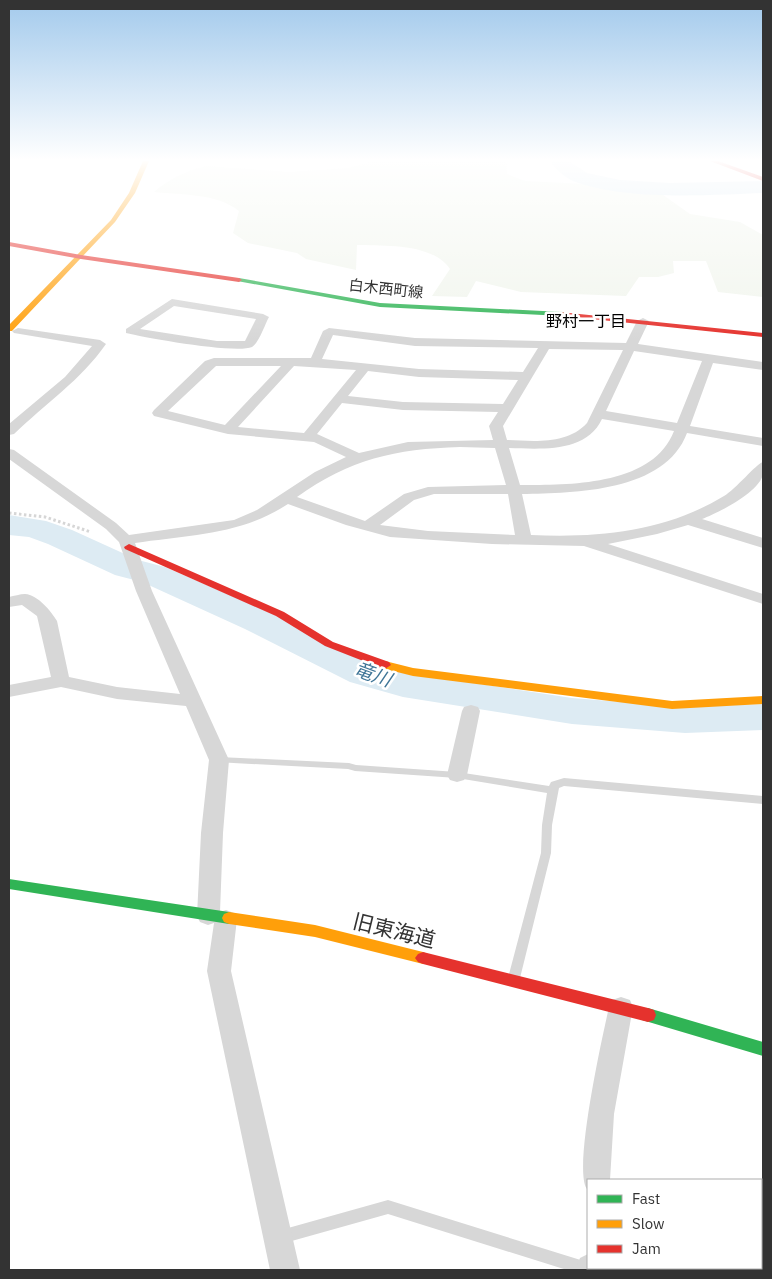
<svg xmlns="http://www.w3.org/2000/svg" width="772" height="1279" viewBox="0 0 772 1279" font-family="'IBM Plex Sans','Noto Sans JP',sans-serif">
<style>
.green{fill:#f1f5ed}
.lines{fill:none;stroke-linecap:round;stroke-linejoin:round}
.river{fill:#ddebf3;fill-rule:evenodd}
.path{stroke:#d6d6d6;stroke-width:3;stroke-dasharray:2.5 2.5;stroke-linecap:butt}
.lane{fill:#d7d7d7;fill-rule:evenodd}
.street{fill:#d7d7d7;fill-rule:evenodd}
.fast{fill:#30b455;fill-rule:evenodd}
.slow{fill:#ff9f0a;fill-rule:evenodd}
.jam{fill:#e5322d;fill-rule:evenodd}
.labels{text-anchor:middle;stroke-width:5;stroke-linejoin:round;paint-order:stroke}
.far-street-label{font-size:15px;fill:#333;stroke:#fff}
.far-neighbourhood-label{font-size:16px;fill:#000;stroke:#fff}
.water-label{font-size:19px;font-style:italic;fill:#3f7597;stroke:#fff}
.near-street-label{font-size:21px;fill:#333;stroke:#fff}
</style>
<rect width="100%" height="100%" fill="#fff"/>
<path class="green" d="M373 161H506L507 174 525 181 644 187 656 190 690 214 740 222 763 235V297L718 292 706 261H673L674 273 658 277H639L626 296 521 292 476 281 467 297 432 296 450 269C433 243 384 246 357 245L356 270 306 259 297 253 248 243 233 233 239 211C217 193 181 195 154 192 169 179 186 171 206 166L289 172 348 168Z"/>
<g class="lines">
<path class="river" d="M550 161H569L587 173 620 180 670 183 763 181V193C708 195 625 201 573 181 564 177 556 169 550 161Z
M9 515 46 521 72 530 138 560 165 567 271 613 378 664 407 673 572 698 685 707 763 704V730L685 733 572 724 403 697 350 682 245 629 142 582 115 575 48 544 29 537 9 535Z"/>
<path class="path" d="M9 513 45 517 91 532"/>
<path class="lane" d="M219 757 349 763 356 765 457 772 549 786 551 782 564 778 763 796V804L564 786 559 788 552 825 551 853 520 978 518 981 514 983 510 981 508 978 541 853 542 825 547 793 457 778 355 771 348 769 215 762 214 760 215 758Z
M388 1200 587 1262H588V1268H594V1270H567L388 1214 281 1244 276 1242 274 1237 276 1232 281 1230Z"/>
<path class="street" d="M172 299 263 314 269 317C265 324 259 343 252 347 236 354 146 338 126 333V329ZM174 306 256 319 245 341H217L140 329Z
M643 318 649 321 638 344 763 362V370L713 363 690 426 763 438V446L687 433C665 492 575 493 522 494L531 535C598 538 665 532 724 496 735 490 757 463 763 462 763 465 764 470 763 474 760 492 718 513 702 519L763 538V548L688 525 657 534 608 544 763 594V604L584 546 492 544 390 537 346 525 288 504C241 535 189 535 135 543L152 591 229 760 223 833 220 912 226 910 234 913 237 919 231 971 300 1270H270L207 971 214 923 208 925 200 922 197 916 201 833 209 760 186 706 117 699 61 687 9 697V685L51 677 37 616 22 605 9 607V597C14 596 20 594 25 594 38 595 51 611 57 621L69 677 117 687 180 694 136 591 119 542 106 529 9 459V449L14 450 116 523 129 535 234 520 257 510 315 472 346 457 314 442 228 434 154 416 152 413 154 410 205 361 214 358H311L323 331 329 328 415 338 626 343 637 321ZM333 335 415 346 538 348 523 372 419 369 322 359ZM549 349 623 350 587 423C567 445 534 441 507 440L503 426ZM634 351 702 361 677 423 606 411ZM216 366H281L225 425 168 411ZM294 366 356 370 304 433 238 427ZM368 371 419 377 518 380 503 404 403 402 348 396ZM342 403 403 410 498 412 489 426 493 440 408 442 359 453 317 434ZM602 419 674 431C653 486 569 485 520 485L509 448C541 449 586 453 602 419ZM460 447 495 448 506 485 428 487 404 494 365 521 297 497C350 459 395 449 460 447ZM434 494H508L515 535 428 531 380 525 414 500Z
M18 328 100 340 106 344C81 380 45 404 14 434L9 435V424L65 377 92 346 14 333 12 331Z
M471 705 478 707 480 711 467 775 464 780 457 782 450 780 447 775 462 711 464 707Z
M621 997 630 1000 633 1007 614 1114 610 1180H588V1190C571 1176 603 1034 609 1007L612 1000Z
M588 1254V1268H605V1270H575L580 1258Z"/>
<path class="fast" d="M239 278 380 303 563 312 567 314 563 316 380 307 237 281 236 280Z
M9 879 229 912 234 914 236 918 234 922 229 924 9 889Z
M648 1008 763 1042V1056L642 1020 640 1015 642 1010Z"/>
<path class="slow" d="M143 161H149L135 193 115 222 12 331H9V325L111 220 129 193Z
M385 661 413 668 672 701 763 696V704L672 709 413 676 381 668 379 665Z
M229 912 315 925 423 952 428 954 431 958 428 962 423 964 315 937 229 924 224 922 222 918 224 914Z"/>
<path class="jam" d="M710 161H718L763 177V181Z
M9 242 81 255 239 278 242 280 239 282 81 259 9 246Z
M560 312 763 333V337L563 316 559 314Z
M129 544 284 612 333 642 389 662 391 665 385 669 381 668 325 646 276 616 125 549 124 547Z
M423 952 648 1008 654 1010 656 1015 654 1020 648 1022 423 964 418 962 415 958 418 954Z"/>
</g>
<linearGradient id="sky" x2="0" y2="1"><stop stop-color="#a3caec"/><stop offset="0.47" stop-color="#fff"/><stop offset="1" stop-color="#fff" stop-opacity="0"/></linearGradient>
<rect width="772" height="340" fill="url(#sky)"/>
<g class="labels">
<g class="far-street-label">
<text transform="translate(386 289) rotate(6)" y="5">白木西町線</text>
</g>
<g class="far-neighbourhood-label">
<text x="586" y="327">野村一丁目</text>
</g>
<g class="water-label">
<text transform="translate(373 674) rotate(20)" y="7">竜川</text>
</g>
<g class="near-street-label">
<text transform="translate(394 931) rotate(14)" y="7">旧東海道</text>
</g>
</g>
<rect width="772" height="1279" fill="none" stroke="#333333" stroke-width="20"/>
<rect x="587" y="1179" width="175" height="90" fill="#ffffff" stroke="#adadad"/>
<rect x="597" y="1195" width="25" height="8" fill="#30b455" stroke="#adadad"/>
<text x="632" y="1204" font-size="15" fill="#333333">Fast</text>
<rect x="597" y="1220" width="25" height="8" fill="#ff9f0a" stroke="#adadad"/>
<text x="632" y="1229" font-size="15" fill="#333333">Slow</text>
<rect x="597" y="1245" width="25" height="8" fill="#e5322d" stroke="#adadad"/>
<text x="632" y="1254" font-size="15" fill="#333333">Jam</text>
</svg>
